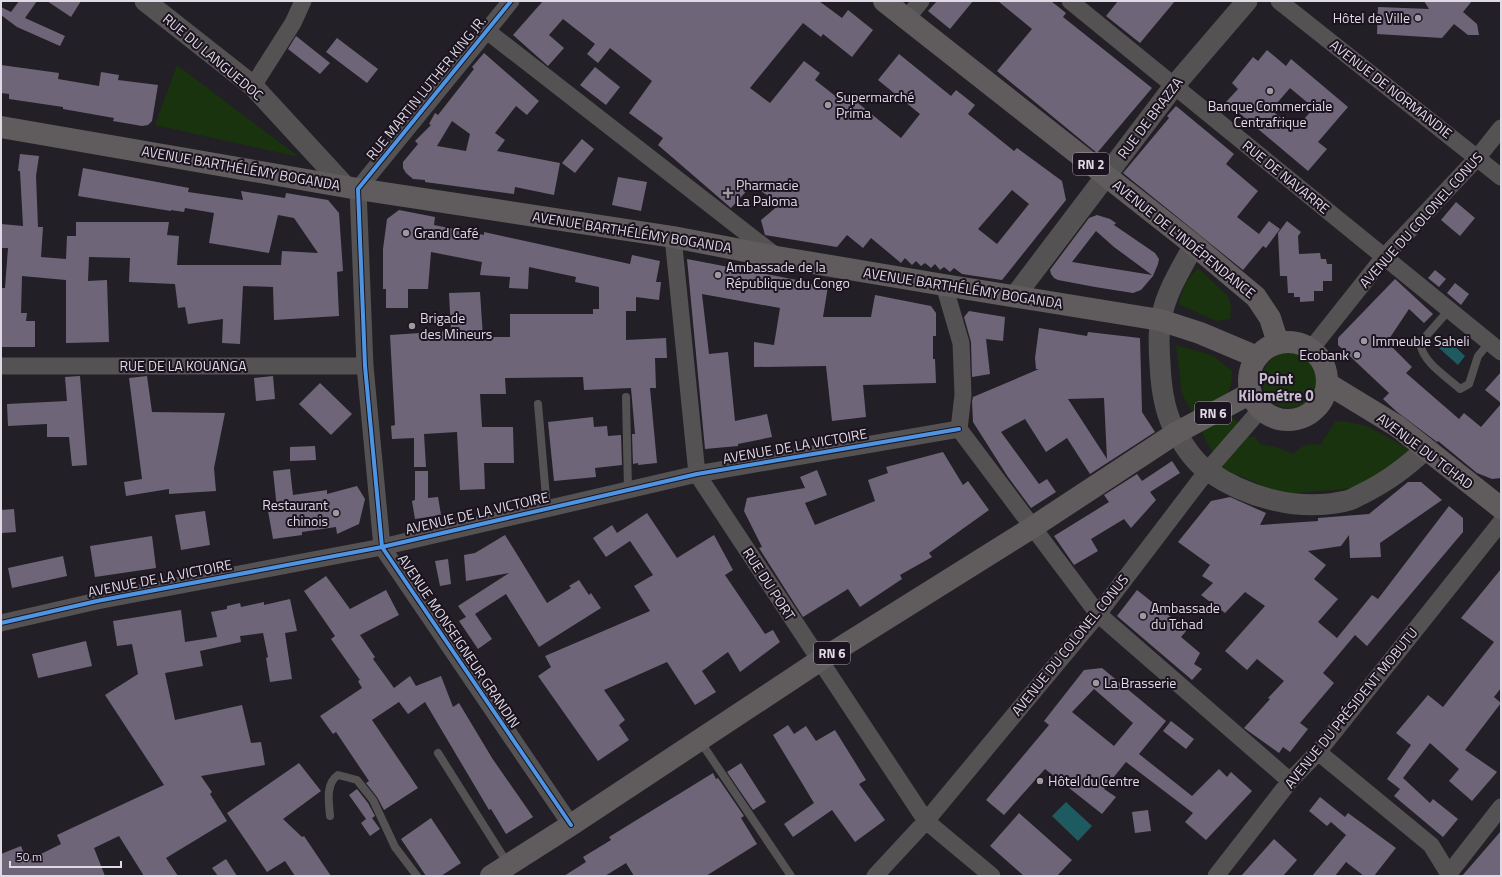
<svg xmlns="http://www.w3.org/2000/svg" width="1502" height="877" viewBox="0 0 1502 877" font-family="'Titillium Web',sans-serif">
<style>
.green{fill:#19330e}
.water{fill:#1e5b61}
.building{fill:#6e6678;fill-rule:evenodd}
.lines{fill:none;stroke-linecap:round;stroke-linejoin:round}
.service{stroke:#555253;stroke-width:8}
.minor{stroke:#555253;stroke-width:17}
.tertiary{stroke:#555253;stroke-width:21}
.primary{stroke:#605c5d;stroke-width:22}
.cycleway-casing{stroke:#1b131f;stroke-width:6}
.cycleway{stroke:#4d94e3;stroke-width:4}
.poi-dot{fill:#9d99a1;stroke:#1b131f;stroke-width:1.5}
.labels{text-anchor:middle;stroke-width:4;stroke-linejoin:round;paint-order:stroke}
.shield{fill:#1b131f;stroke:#a49ea8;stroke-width:1}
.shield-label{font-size:13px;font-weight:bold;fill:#dfdae3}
.poi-label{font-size:14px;fill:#dfdae3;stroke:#1b131f;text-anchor:start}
.street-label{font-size:14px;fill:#dfdae3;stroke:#1b131f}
.neighbourhood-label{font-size:15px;font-weight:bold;fill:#c8becf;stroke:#1b131f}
</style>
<rect width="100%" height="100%" fill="#231f26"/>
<path class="green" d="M177 65 299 157 155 125Z
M1198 268 1228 296 1231 307 1230 319 1216 321 1178 304 1186 282Z
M1176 345 1212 355 1232 371C1233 400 1217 402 1195 417L1182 394Z
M1262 380a28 28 0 1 1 56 0a28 28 0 1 1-56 0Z
M1230 416 1237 421V426L1213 453 1201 431Z
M1342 421 1367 426 1412 451 1355 488 1283 494 1221 468 1247 437H1255L1260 444 1276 447 1293 454C1302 446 1308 442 1320 445L1335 422Z"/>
<path class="water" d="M1447 339 1465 356 1458 365 1439 348Z
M1066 802 1092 826 1078 841 1052 816Z"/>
<path class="building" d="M19 1H37L25 18 65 36 60 46 17 27 1 15V7L11 12Z
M47 1H81L71 17Z
M543 1H819L842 18 848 10 873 30 852 57 823 34 821 37 803 23 750 88 770 103 804 61 820 73 815 80 843 102 848 95 901 138 920 114 878 80 899 54 951 96 956 90 975 105 968 114 1014 151 1017 148 1062 181 1066 200 1002 280 962 274 954 268 950 272 944 267 940 270 935 264 931 268 925 263 921 266 916 261 912 265 905 258 901 263 871 238 863 248 847 235 837 247 765 235 761 220 780 204 752 185 731 208 658 145 663 138 629 113 652 81 610 48 598 63 587 54 595 44 563 19 549 35 564 48 548 66 513 35ZM1012 190 1029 204 997 244 978 229Z
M937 1H973L950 29 928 11Z
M998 1H1051L1066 13 1063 17 1152 88 1097 153 997 71 1032 29Z
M1118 1H1175L1140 43 1106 16Z
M1424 1H1472L1463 12 1477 24 1479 35H1468L1454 24 1442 38 1377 34 1378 7 1429 9Z
M296 36 330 63 320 74 288 49Z
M337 38 378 69 367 83 326 52Z
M1267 50 1286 66 1291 59 1348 107 1318 142 1327 149 1308 171 1226 102 1238 89 1232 83 1253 57 1258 61ZM1290 88 1314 108 1295 129 1271 110Z
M484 53 539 101 527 115 516 106 495 133 505 140 497 151 560 163 554 195 515 187 514 194 425 182V180L413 179 406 173 403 168V162L418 144 415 141 431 125 429 124 435 113 438 115 474 69 472 67ZM452 121 470 134 466 151 437 146Z
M1 65 59 73 58 79 99 86 101 72 119 75 118 80 158 85 152 121 148 125 142 126 113 121 114 118 63 109V107L9 99V94L1 93Z
M595 67 620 87 606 105 580 85Z
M1176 106 1234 154 1226 164 1258 191 1237 217 1259 234 1269 221 1280 229 1266 248 1263 246 1243 270 1123 173 1169 118 1167 116Z
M582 139 594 149 575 173 562 163Z
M20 154 39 156 36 176 38 227H43L41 257 66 259 67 236H76V222H169L167 235 179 236 177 265H281L282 251 318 253 294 218 278 215 269 253 209 243 214 213 185 208 184 212 171 210V211L78 196 83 168 189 188 188 192 243 200 241 191 285 198 286 193 328 200 339 213 343 271 337 272 339 316 274 320 273 287 243 286 240 344 222 343 223 319 188 324 185 307 178 308 175 284 129 282 130 258 89 257 88 281 107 280 109 342 66 343V280L22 276 21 313H27L26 321H35V347H1V288H5L8 248H1V224L23 226 20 171H18Z
M618 177 647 182 641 211 612 205Z
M1456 202 1475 218 1460 236 1441 220Z
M399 210 435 217 434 225 484 235V232L630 264 632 255 660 261 656 282H661L659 300 636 297V311H626V340L666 338 667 358H655L656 388H650L657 463 638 465V463L633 464 632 434H635L631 388 584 390 583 377 505 378 506 394H480L482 427H513L514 463H484L485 489 460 490 457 432 424 434 426 467H414V438L392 439 391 426 395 425 390 335 451 331 449 293 480 292 483 337H510V314H593V309H599V287L575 282 576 277 529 267 528 289 509 288 510 277 480 275 482 262 431 252 428 289H408V308H386V289H383V249L387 219Z
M1097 215 1110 219 1116 223 1114 225 1155 253 1159 259 1158 264 1153 276 1141 290 1133 293 1095 287 1058 280 1054 278 1051 274 1050 270 1089 218ZM1096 231 1114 247 1152 275 1072 262Z
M1287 221 1301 232 1298 236 1299 254 1320 253 1321 259H1326L1327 264H1332V281H1323V291H1314V301L1300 302V297H1294V293H1288L1287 276H1280L1278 233Z
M687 259 802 281V283L828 286 823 317H871L875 295 931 306 936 313V336H933V359H935L936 383 863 385 866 417 832 421 826 366 754 367V342L774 345 780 308 702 294 709 354 728 352 735 421 767 414 772 437 738 444V446L705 449Z
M1435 270 1446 279 1439 287 1428 278Z
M1395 279 1433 314 1424 323 1409 309 1387 342 1412 367 1406 373 1459 419 1464 413 1481 427 1501 404V478L1492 479 1477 473 1438 441 1437 442 1396 411 1383 399 1389 393 1338 345V338Z
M1455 283 1469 294 1461 305 1447 293Z
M969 311 1005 317 1003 341 986 339 990 374 972 377 971 342 964 317Z
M1039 328 1087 336 1088 332 1140 338 1142 412 1155 432 1090 474 1067 438 1046 452 1025 419 1001 432 1039 484 1047 479 1056 492 1031 508 1008 477 973 422 972 401 973 397 1039 369H1036L1035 358ZM1104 398 1107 459 1068 399Z
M1501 372V403L1485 390Z
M80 376 87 465 72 466 69 437H47V424L8 426 7 404 67 401 65 377Z
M147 376 152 412 225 413 214 468 216 491 169 494V489L126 496 124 482 142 479 129 378Z
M273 376 275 399 256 401 254 378Z
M320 383 352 414 331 435 299 404Z
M593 417 594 427 607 426 608 436 621 435 622 465 595 468 596 477 554 481 548 422Z
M315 446 316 460 290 461V447Z
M943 452 963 485 968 481 989 510 929 553 932 557 900 575 902 579 860 607 848 589 803 617 759 548 762 547 744 511 747 498 805 488 800 477 817 470 827 495 805 503 815 525 875 501 868 480 888 473 886 467Z
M1172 461 1180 473 1150 492 1156 500 1131 528 1124 519 1091 539 1098 551 1074 565 1054 536 1109 502 1104 495 1137 474 1142 481Z
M290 469 293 495 327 490V494L357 486 365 499 359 524 337 534 336 527 302 532V535L273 539 268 511 277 509 273 471Z
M415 471H428V498L438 497 441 515 415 519 412 501 415 500Z
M1408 482H1421L1442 500 1380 543 1381 557 1350 558 1349 535 1341 546 1308 551 1326 565 1314 579 1338 599 1318 622 1337 638 1372 595 1378 599 1449 506 1463 518V532L1367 646 1355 635 1323 673 1334 683 1300 723 1308 729 1290 752 1283 747 1279 753 1244 728 1270 699 1268 698 1284 681 1257 659 1247 670 1225 651 1265 606 1245 592 1225 613 1201 595 1213 583 1202 576 1210 565 1178 542 1211 501 1230 497 1266 513 1260 525 1318 521V518L1369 514Z
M14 509 16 532 2 533 1 510Z
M205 511 210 545 181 550 175 515Z
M647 513 677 558 714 535 733 570 725 575 765 634 773 630 780 642 740 672 728 652 702 671 716 692 695 705 667 662 604 690 625 720 619 725 629 740 598 761 538 676 551 667 545 656 650 611 634 586 653 575 630 541 606 557 593 538 612 525 617 533Z
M505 535 547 603 571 588 569 586 579 580 589 595 591 593 601 608 539 647 506 594 475 614 492 639 478 649 459 621 466 617 458 606 509 573 466 581 464 555 475 553Z
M152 536 156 568 95 577 90 546Z
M63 556 67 576 12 588 8 568Z
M448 559 451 584 440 586 435 561Z
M1501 569V688L1494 697 1501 703 1465 750 1497 772 1472 801 1449 781 1459 769 1430 743 1403 778 1430 803 1433 799 1458 819 1443 837 1394 796 1400 789 1387 779 1411 745 1396 733 1428 695 1443 707 1494 642 1461 618Z
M326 576 350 609 386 590 399 615 360 635 375 657 373 659 394 688 410 676 416 686 441 676 453 707 459 703 492 758 533 817 506 834 491 809 489 810 425 702 408 714 399 702 372 720 418 788 384 810 377 797 366 783 369 781 336 732 333 734 320 716 362 688 358 681 360 680 331 639 335 636 304 591Z
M1137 590 1187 630 1181 637 1200 653 1194 664 1202 669 1192 680 1117 616Z
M290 599 297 631 285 633 292 679 270 682 266 658 268 657 263 633 240 636 241 642 200 651 203 666 165 673 175 720 242 705 251 743 261 742 265 765 201 776 212 792 210 794 227 821 166 858 178 876H144L119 836 94 848 105 876H1V854L21 846 27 861 61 844 57 835 164 785 105 695 138 674 132 644 117 646 113 621 181 610 185 642 217 637 211 612 227 609V606L240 603 241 607 264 602V605Z
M86 641 92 666 38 678 32 654Z
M1102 668 1166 721 1139 754 1192 796 1219 769 1227 777 1231 772 1252 791 1206 840 1185 822 1193 813 1126 762 1104 789 1116 797 1102 814 1045 769 1004 815 986 800 1049 725 1044 721 1084 670ZM1094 689 1133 723 1114 746 1072 712Z
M1171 721 1194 739 1186 749 1163 731Z
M788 725 794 734 806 726 816 741 835 730 866 780 859 784 885 820 855 842 832 810 793 837 784 824 814 803 773 735Z
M299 763 321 791 283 819 302 837 304 836 331 876H295L285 861 267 872 227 813Z
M741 763 766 802 753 810 727 772Z
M713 773 716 779 718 778 744 816 741 818 757 844 706 876H634L626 863 605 876H564L586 862 583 857 611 840 609 837Z
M357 789 368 803 375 816 372 818 380 829 370 836 361 823 366 819 349 795Z
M1320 797 1345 817 1348 813 1396 848 1374 876H1364L1346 862 1335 876H1312L1346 835 1331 822 1327 826 1309 811Z
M1148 810 1151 831 1135 833 1132 812Z
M1019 813 1072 860 1057 876H1024L990 846Z
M431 818 461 863 441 876H426L401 839Z
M1501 831V876H1462Z
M1274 839 1297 860 1283 876H1241Z
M226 859 237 876H218L212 868Z"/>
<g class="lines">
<path class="service" d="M1449 310 1420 343C1423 363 1446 376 1460 389L1469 384 1478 356 1489 343
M626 397 628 490
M538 404 547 509
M700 741 791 876
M438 753 508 864
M330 816C329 803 325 784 338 775L357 780 373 800 395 847 417 876"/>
<path class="minor" d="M511 1 358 189 365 366 382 547 571 825
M1070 1 1501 352
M1279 1 1501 177
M906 19 921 1
M487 31 776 256
M253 86 293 23 303 1
M673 237 697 474 926 821 992 876
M944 285 961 343 963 395 959 429 1098 614 1290 781
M1311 349 1384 257 1478 157 1501 128
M1 366H365
M1 623 97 601 382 547 697 474 959 429
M1318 752 1431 845 1450 876
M875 876 926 821 1098 614 1207 471 1261 409
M1216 876 1290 781 1318 752 1501 522
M1447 876 1501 807"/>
<path class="tertiary" d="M145 1 253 86 345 186
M1194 245C1181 269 1166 292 1161 319 1158 333 1159 350 1160 364 1161 387 1164 414 1177 434 1185 447 1195 463 1208 471 1247 498 1299 512 1346 501 1352 500 1357 496 1362 494 1388 481 1405 468 1426 449
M1015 296 1174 86 1247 1"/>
<path class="primary" d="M884 1 1194 245 1256 297 1270 318 1278 343
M1 127 358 189 673 237 777 257 944 285 1160 320 1200 333 1257 357
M1249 381a39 39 0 1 1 78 0a39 39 0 1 1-78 0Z
M1328 384 1397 426 1501 508
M491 876 571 825 819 661 1033 527 1176 433 1251 393"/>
<g class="cycleway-casing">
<path id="cycleway" d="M511 1 358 189 365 366 382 547 571 825
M1 623 97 601 382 547 697 474 959 429"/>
</g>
<use href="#cycleway" class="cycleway"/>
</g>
<g class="poi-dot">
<circle cx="1418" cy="18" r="4"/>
<circle cx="1270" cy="91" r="4"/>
<circle cx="828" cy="105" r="4"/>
<path d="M726 187h4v4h4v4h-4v4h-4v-4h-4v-4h4z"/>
<circle cx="406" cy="233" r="4"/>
<circle cx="718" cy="275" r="4"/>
<circle cx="412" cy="326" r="4"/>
<circle cx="1364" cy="341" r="4"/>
<circle cx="1357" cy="355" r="4"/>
<circle cx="336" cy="513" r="4"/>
<circle cx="1143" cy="616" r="4"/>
<circle cx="1096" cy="683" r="4"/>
<circle cx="1040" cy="781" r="4"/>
</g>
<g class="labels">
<g class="shield">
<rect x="1073" y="153" width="36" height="22" rx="3"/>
<rect x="1195" y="402" width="36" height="22" rx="3"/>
<rect x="814" y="642" width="36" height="22" rx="3"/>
</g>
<g class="shield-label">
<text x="1091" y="169">RN 2</text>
<text x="1213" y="418">RN 6</text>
<text x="832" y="658">RN 6</text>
</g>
<g class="poi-label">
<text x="1410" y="23" text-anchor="end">Hôtel de Ville</text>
<text x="836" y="102">Supermarché<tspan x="836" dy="16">Prima</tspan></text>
<text x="1270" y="111" text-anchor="middle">Banque Commerciale<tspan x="1270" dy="16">Centrafrique</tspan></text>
<text x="736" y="190">Pharmacie<tspan x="736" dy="16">La Paloma</tspan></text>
<text x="414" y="238">Grand Café</text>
<text x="726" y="272">Ambassade de la<tspan x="726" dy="16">République du Congo</tspan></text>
<text x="420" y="323">Brigade<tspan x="420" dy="16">des Mineurs</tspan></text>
<text x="1372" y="346">Immeuble Saheli</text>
<text x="1349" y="360" text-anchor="end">Ecobank</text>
<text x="328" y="510" text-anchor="end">Restaurant<tspan x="328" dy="16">chinois</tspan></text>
<text x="1151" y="613">Ambassade<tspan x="1151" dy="16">du Tchad</tspan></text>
<text x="1104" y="688">La Brasserie</text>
<text x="1048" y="786">Hôtel du Centre</text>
</g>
<g class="street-label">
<text transform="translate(213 57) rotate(40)" y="5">RUE DU LANGUEDOC</text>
<text transform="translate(426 88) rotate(-51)" y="5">RUE MARTIN LUTHER KING JR.</text>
<text transform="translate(1391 89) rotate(38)" y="5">AVENUE DE NORMANDIE</text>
<text transform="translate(1150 118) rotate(-53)" y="5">RUE DE BRAZZA</text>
<text transform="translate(241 168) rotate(10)" y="5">AVENUE BARTHÉLÉMY BOGANDA</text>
<text transform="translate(1286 177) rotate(39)" y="5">RUE DE NAVARRE</text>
<text transform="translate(1421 220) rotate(-48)" y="5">AVENUE DU COLONEL CONUS</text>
<text transform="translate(632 232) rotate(9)" y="5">AVENUE BARTHÉLÉMY BOGANDA</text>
<text transform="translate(1184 239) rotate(39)" y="5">AVENUE DE L'INDÉPENDANCE</text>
<text transform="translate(963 288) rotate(9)" y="5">AVENUE BARTHÉLÉMY BOGANDA</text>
<text x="183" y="371">RUE DE LA KOUANGA</text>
<text transform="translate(795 446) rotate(-10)" y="5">AVENUE DE LA VICTOIRE</text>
<text transform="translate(1425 451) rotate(37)" y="5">AVENUE DU TCHAD</text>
<text transform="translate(477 513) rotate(-13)" y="5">AVENUE DE LA VICTOIRE</text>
<text transform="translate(160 578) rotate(-11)" y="5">AVENUE DE LA VICTOIRE</text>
<text transform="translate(769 584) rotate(57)" y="5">RUE DU PORT</text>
<text transform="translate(459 641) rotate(56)" y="5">AVENUE MONSEIGNEUR GRANDIN</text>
<text transform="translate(1070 645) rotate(-51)" y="5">AVENUE DU COLONEL CONUS</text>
<text transform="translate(1351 708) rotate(-51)" y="5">AVENUE DU PRÉSIDENT MOBUTU</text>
</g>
<g class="neighbourhood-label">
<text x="1276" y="384">Point<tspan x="1276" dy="17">Kilométre 0</tspan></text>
</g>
</g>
<rect width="1502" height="877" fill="none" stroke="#dfdae3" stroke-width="4"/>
<path d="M10 861v6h111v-6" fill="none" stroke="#dfdae3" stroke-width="2"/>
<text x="16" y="861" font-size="12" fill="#dfdae3" stroke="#1b131f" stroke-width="3" paint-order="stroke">50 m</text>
</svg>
